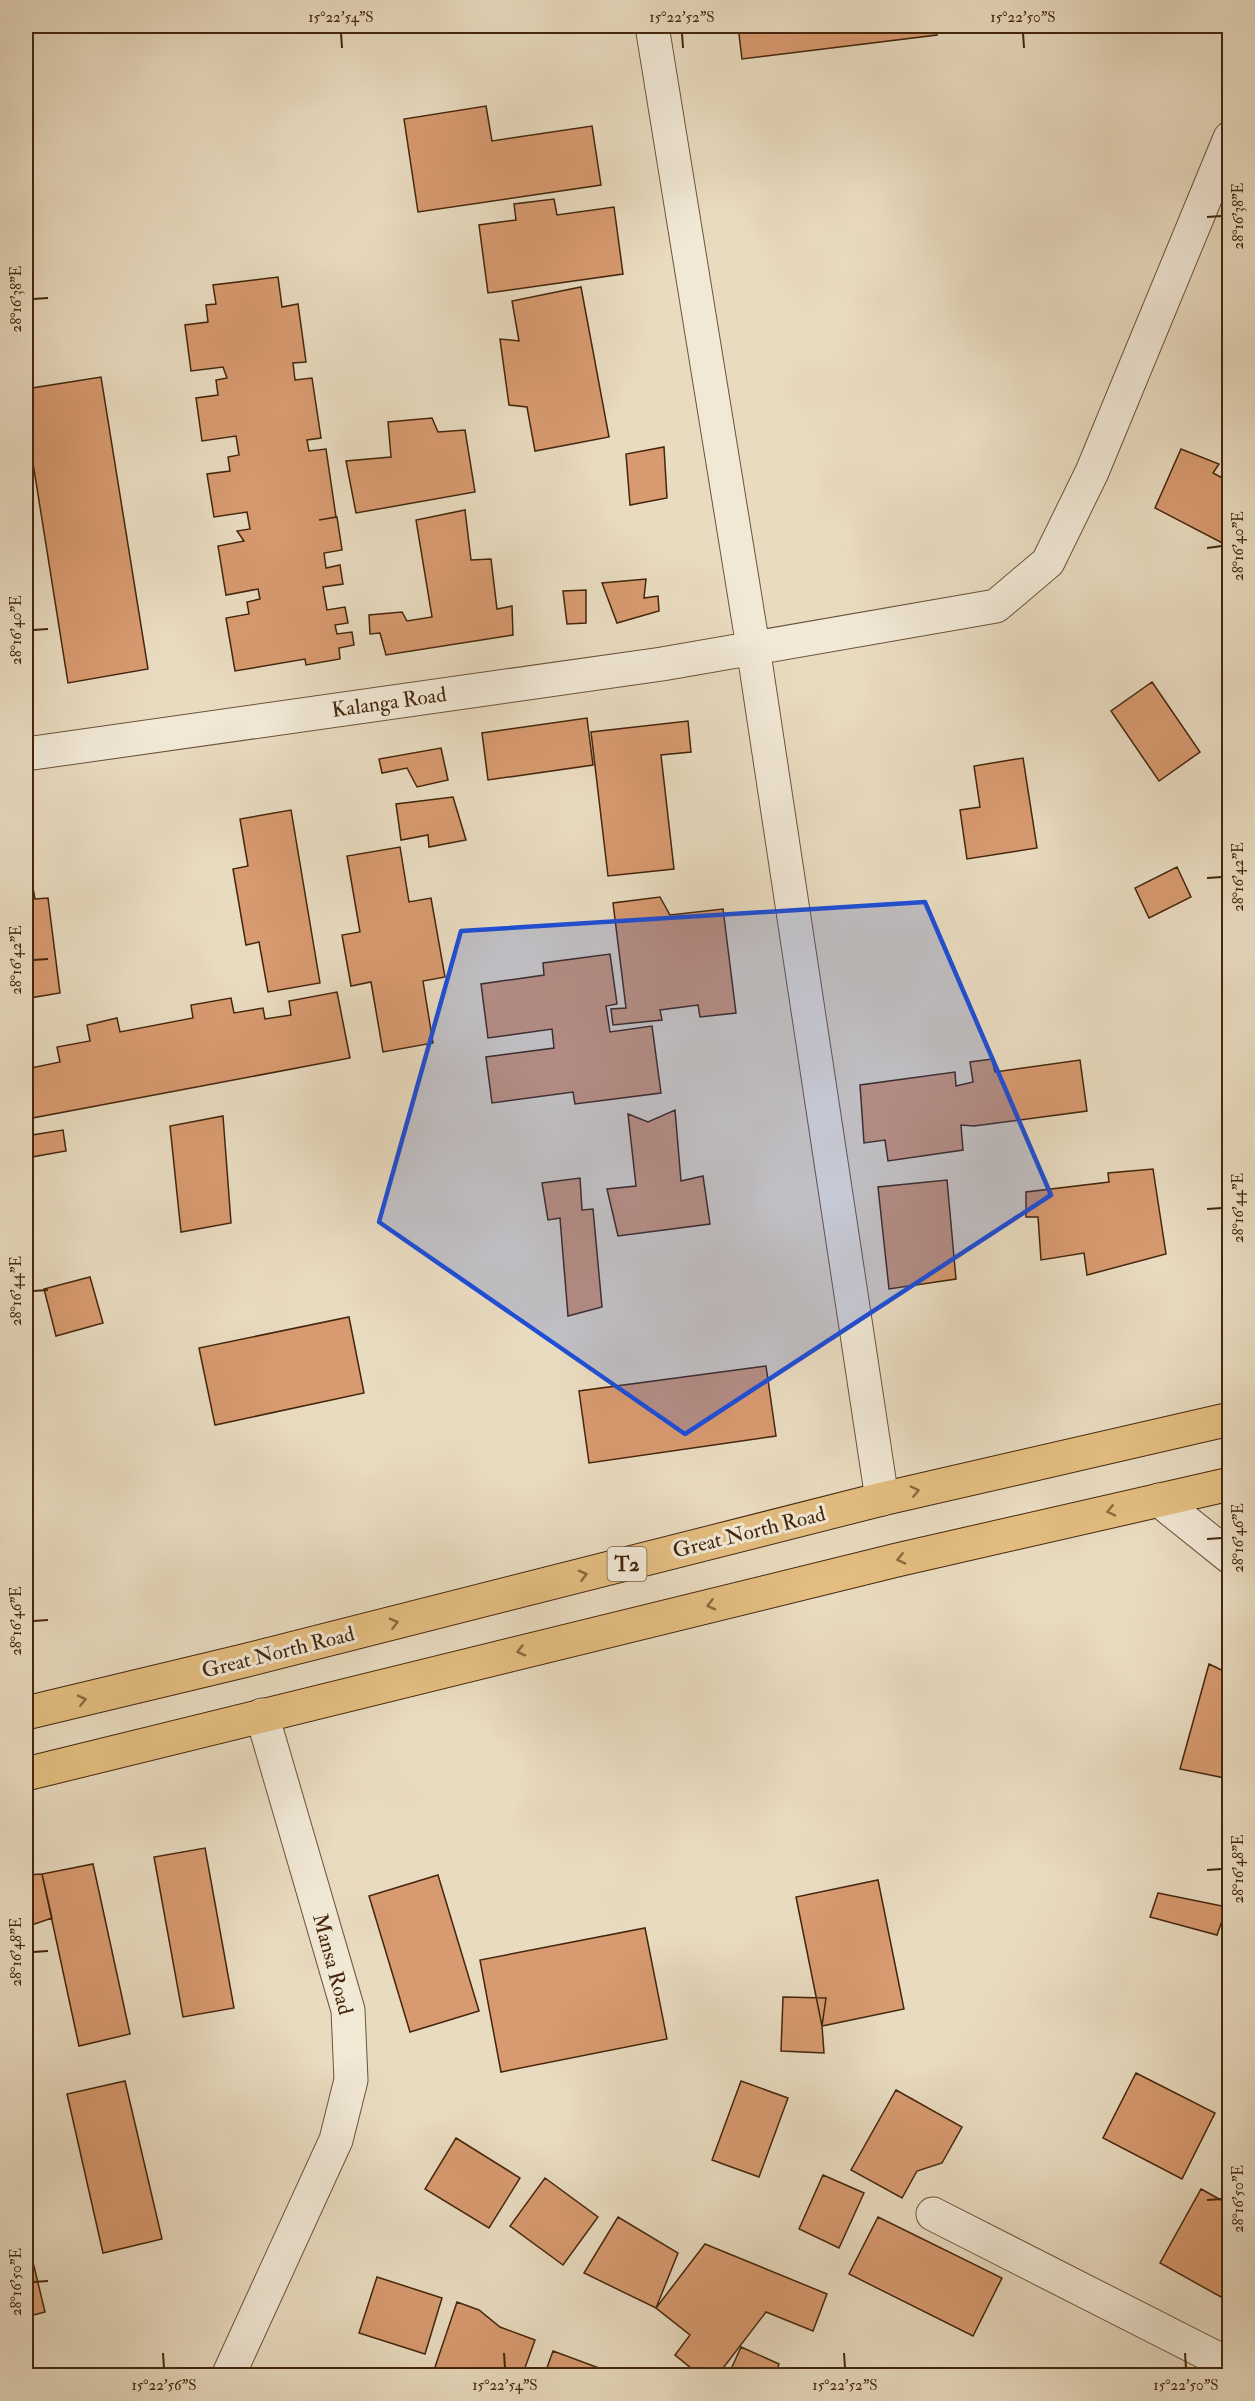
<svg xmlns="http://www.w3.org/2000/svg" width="1255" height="2401" viewBox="0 0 1255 2401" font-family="'IM FELL Double Pica',serif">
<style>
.building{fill:#d89a70;stroke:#43260b;stroke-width:1.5}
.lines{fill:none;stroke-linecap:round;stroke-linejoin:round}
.minor-casing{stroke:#6c5338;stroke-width:35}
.major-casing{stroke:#43260b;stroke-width:35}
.minor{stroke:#f1e8d6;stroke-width:33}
.major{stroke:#e4be80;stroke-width:33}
.oneway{stroke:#8b6a40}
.marked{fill:#1d4ed8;fill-opacity:0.2;stroke:#1d4ed8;stroke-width:4.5;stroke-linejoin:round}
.ticks{fill:none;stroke:#43260b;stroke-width:2}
.labels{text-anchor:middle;stroke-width:6;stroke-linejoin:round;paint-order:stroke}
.shield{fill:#f1e8d6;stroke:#776048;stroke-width:1.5}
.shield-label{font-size:20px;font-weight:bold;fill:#43260b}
.street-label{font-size:21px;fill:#43260b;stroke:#f1e8d6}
.neatline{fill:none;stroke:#43260b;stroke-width:2}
.ticks-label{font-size:15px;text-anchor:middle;fill:#43260b}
</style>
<rect width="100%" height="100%" fill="#e9dbc0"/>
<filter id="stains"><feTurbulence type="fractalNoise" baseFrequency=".00333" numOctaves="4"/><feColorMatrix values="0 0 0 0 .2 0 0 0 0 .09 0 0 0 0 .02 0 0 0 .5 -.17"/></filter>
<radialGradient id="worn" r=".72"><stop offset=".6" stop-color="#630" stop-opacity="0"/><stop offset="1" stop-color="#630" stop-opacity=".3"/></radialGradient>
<path class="building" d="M323 26H350L324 29Z
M738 26H936L937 35 742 59Z
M486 106 492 141 592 126 601 185 418 212 404 119Z
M554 199 557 215 614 207 623 274 488 293 479 225 516 220 514 204Z
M278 277 282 307 298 304 306 362 293 363 295 380 312 378 321 438 307 440 309 451 326 449 336 517 319 520 337 517 342 550 324 553 326 568 340 565 343 584 323 587 327 610 345 607 348 623 335 625 337 634 352 632 354 645 339 648 340 659 306 665 305 659 235 671 226 618 249 614 247 602 260 599 258 589 226 595 218 546 244 541 237 531 250 529 247 512 214 517 207 474 230 471 228 457 239 455 236 436 202 441 196 398 218 395 216 380 227 378 223 367 191 371 185 325 208 322 206 305 216 304 213 285Z
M581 287 609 437 535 451 527 407 509 405 500 339 519 341 512 301Z
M101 377 148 669 68 683 26 419V389Z
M432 418 438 432 465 430 475 492 356 513 346 461 391 457 388 422Z
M664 447 667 498 630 505 626 454Z
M1181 449 1219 464 1213 473 1230 482V547L1155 508Z
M465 510 471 560 491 559 497 609 512 606 513 635 386 655 380 633 370 634 369 615 402 612 407 621 432 617 416 520Z
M646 579 644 598 658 596 659 611 617 623 602 583Z
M586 590V623L567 624 563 591Z
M1230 634V649L1224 646Z
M1152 682 1200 752 1159 781 1111 711Z
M587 718 593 765 488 780 482 733Z
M688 721 691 752 661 755 674 869 608 876 591 732Z
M441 748 448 780 417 787 407 768 382 773 379 759Z
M1023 758 1037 848 967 859 960 810 980 807 974 766Z
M453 797 466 840 429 847 428 835 401 840 396 804Z
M291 810 320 983 268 992 259 942 246 945 233 869 248 866 240 819Z
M400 847 409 902 431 898 445 977 423 981 433 1043 383 1052 371 982 351 986 342 935 360 932 347 856Z
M26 850 35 899 48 898 60 993 30 998 31 1031 26 1032Z
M1177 867 1191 897 1149 918 1135 888Z
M660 897 670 915 723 909 736 1013 700 1017 698 1005 660 1010 662 1020 613 1025 611 1009 626 1008 613 903Z
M610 954 617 1004 606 1006 610 1032 652 1026 661 1093 575 1104 573 1092 492 1103 486 1057 554 1048 552 1029 488 1038 481 984 544 975 543 963Z
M337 992 350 1058 27 1119 26 1069 60 1062 57 1047 90 1041 87 1025 117 1018 120 1032 193 1018 191 1005 231 998 234 1013 263 1008 265 1019 291 1015 289 1001Z
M992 1059 995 1072 1080 1060 1087 1111 974 1126 961 1125 963 1150 888 1161 885 1140 864 1143 860 1085 955 1072 956 1086 973 1082 970 1062Z
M675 1110 681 1181 703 1176 710 1224 618 1236 607 1189 636 1186 628 1114 648 1122Z
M223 1116 231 1223 181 1232 170 1126Z
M63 1130 66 1151 26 1158V1136Z
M1153 1169 1166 1254 1087 1275 1084 1253 1041 1260 1038 1217H1026V1192L1109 1182 1108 1173Z
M580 1178 582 1210 593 1209 602 1307 568 1316 560 1218 548 1220 542 1183Z
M947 1180 956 1279 889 1289 878 1187Z
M90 1277 103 1323 56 1336 44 1289Z
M349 1317 364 1393 215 1425 199 1348Z
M766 1366 776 1436 589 1463 579 1391Z
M1209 1664 1230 1674V1779L1180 1769Z
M205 1848 234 2008 183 2017 154 1857Z
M93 1864 130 2034 79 2046 42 1874Z
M42 1874 52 1918 26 1927V1875Z
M438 1875 479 2011 410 2032 369 1896Z
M878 1880 904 2009 822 2026 796 1897Z
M1158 1893 1227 1907 1217 1935 1150 1917Z
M645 1928 667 2039 501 2072 480 1960Z
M783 1997 826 1998 822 2026 824 2053 781 2051Z
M1136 2073 1215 2113 1182 2179 1103 2138Z
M125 2081 162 2239 103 2253 67 2094Z
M741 2081 788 2098 759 2177 712 2160Z
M896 2090 962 2127 942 2163 917 2171 902 2198 851 2170Z
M456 2138 520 2178 489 2228 425 2189Z
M823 2175 864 2193 839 2248 799 2229Z
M545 2178 598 2217 563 2265 510 2226Z
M1201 2189 1230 2205V2302L1160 2263Z
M618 2217 678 2253 656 2308 584 2273Z
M878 2217 1002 2278 973 2336 849 2274Z
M26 2233 45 2312 26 2317Z
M705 2244 827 2294 813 2331 766 2312 717 2376H701L675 2355 690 2335 656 2308Z
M377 2277 442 2298 425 2354 359 2333Z
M457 2302 479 2310 500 2327 535 2340 522 2376H432Z
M741 2347 779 2364 775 2376H728Z
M553 2351 618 2375 617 2376H544Z
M26 2370 38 2376H26Z"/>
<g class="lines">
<g class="minor-casing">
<path id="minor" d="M652 26 753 647 882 1499
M26 754 662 664 996 606 1048 562 1092 472 1230 138
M1159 1500 1230 1557
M933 2214 1230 2365
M228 2376 336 2140 351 2080 348 2010 262 1715"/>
</g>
<g class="major-casing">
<path id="major" d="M26 1713 243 1661 882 1499 1230 1419
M26 1774 897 1560 1230 1484"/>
</g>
<use href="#minor" class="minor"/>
<use href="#major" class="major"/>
</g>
<defs><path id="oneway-chevron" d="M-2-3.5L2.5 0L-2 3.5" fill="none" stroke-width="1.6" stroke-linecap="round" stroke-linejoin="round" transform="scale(1.5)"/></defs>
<g class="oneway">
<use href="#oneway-chevron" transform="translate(915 1491) rotate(-13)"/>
<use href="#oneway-chevron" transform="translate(1111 1511) rotate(167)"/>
<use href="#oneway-chevron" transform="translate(901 1559) rotate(167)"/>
<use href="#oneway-chevron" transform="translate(583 1575) rotate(-14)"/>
<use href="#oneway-chevron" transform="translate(711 1605) rotate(166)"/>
<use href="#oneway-chevron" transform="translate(394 1623) rotate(-14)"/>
<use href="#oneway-chevron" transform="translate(521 1651) rotate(166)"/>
<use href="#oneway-chevron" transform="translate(82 1700) rotate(-13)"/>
</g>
<path class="marked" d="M925 902 1051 1195 685 1434 379 1222 461 931Z"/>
<path class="ticks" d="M341 33 342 48M682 33 683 48M1023 33 1024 48M1207 217 1222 216M33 299 48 298M1207 548 1222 546M33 630 48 629M1207 878 1222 877M33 960 48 959M1207 1209 1222 1208M33 1291 48 1290M1207 1539 1222 1538M33 1621 48 1620M1207 1870 1222 1869M33 1952 48 1951M1207 2200 1222 2199M33 2282 48 2281M163 2353 164 2368M504 2353 505 2368M844 2353 845 2368M1185 2353 1186 2368"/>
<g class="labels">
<rect class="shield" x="607.5" y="1547" width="39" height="34" rx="4.5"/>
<g class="shield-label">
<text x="627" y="1571">T2</text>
</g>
<g class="street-label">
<text transform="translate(389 702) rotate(-8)" y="7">Kalanga Road</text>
<text transform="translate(749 1532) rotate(-14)" y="7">Great North Road</text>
<text transform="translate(278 1652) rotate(-14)" y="7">Great North Road</text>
<text transform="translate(333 1964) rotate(75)" y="7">Mansa Road</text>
</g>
</g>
<rect width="1255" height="2401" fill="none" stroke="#e9dbc0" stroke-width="66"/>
<rect x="33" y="33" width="1189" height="2335" class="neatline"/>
<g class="ticks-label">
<text x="341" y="22">15°22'54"S</text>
<text x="682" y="22">15°22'52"S</text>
<text x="1023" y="22">15°22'50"S</text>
<text transform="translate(1238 216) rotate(-90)" y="5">28°16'38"E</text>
<text transform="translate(16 299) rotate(-90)" y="5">28°16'38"E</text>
<text transform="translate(1238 546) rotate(-90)" y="5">28°16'40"E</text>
<text transform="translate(16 630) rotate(-90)" y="5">28°16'40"E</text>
<text transform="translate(1238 877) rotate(-90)" y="5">28°16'42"E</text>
<text transform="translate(16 960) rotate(-90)" y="5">28°16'42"E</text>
<text transform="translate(1238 1208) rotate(-90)" y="5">28°16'44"E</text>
<text transform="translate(16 1291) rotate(-90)" y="5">28°16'44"E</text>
<text transform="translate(1238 1538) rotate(-90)" y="5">28°16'46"E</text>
<text transform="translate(16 1621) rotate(-90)" y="5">28°16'46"E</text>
<text transform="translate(1238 1869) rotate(-90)" y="5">28°16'48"E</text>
<text transform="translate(16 1952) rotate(-90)" y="5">28°16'48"E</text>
<text transform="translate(1238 2199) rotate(-90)" y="5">28°16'50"E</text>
<text transform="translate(16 2282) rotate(-90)" y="5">28°16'50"E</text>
<text x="164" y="2390">15°22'56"S</text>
<text x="505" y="2390">15°22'54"S</text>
<text x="845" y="2390">15°22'52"S</text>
<text x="1186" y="2390">15°22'50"S</text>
</g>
<rect width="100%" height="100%" filter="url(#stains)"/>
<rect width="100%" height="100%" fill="url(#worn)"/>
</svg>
